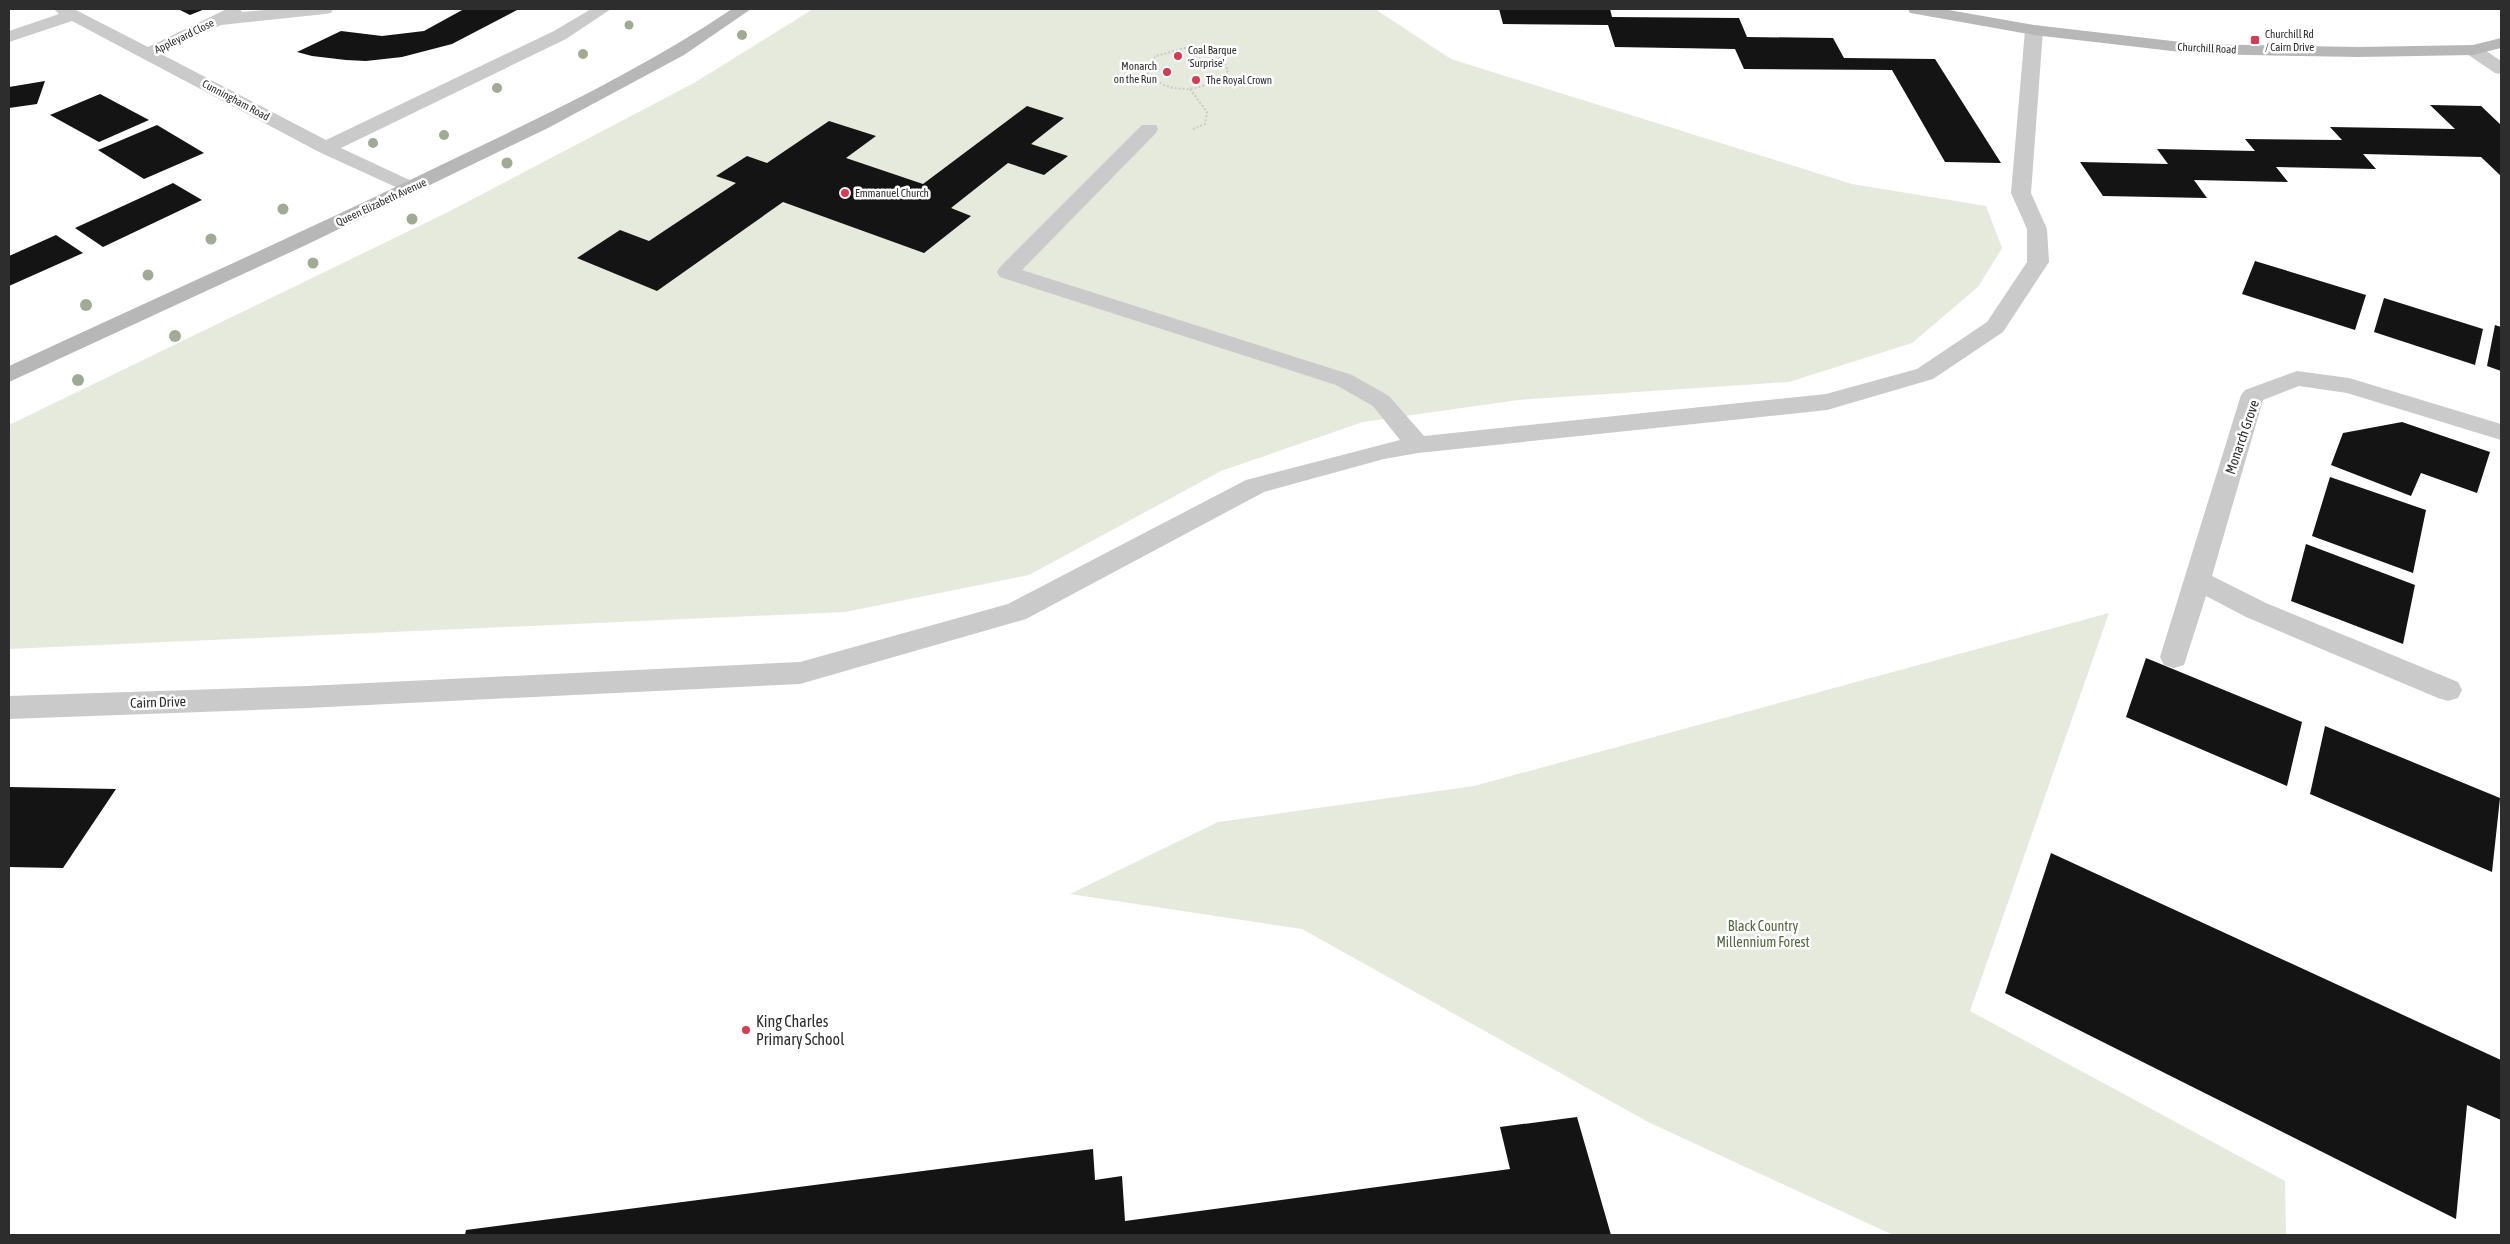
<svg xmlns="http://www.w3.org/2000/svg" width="2510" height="1244" viewBox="0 0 2510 1244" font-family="'Asap Condensed',sans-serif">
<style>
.green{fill:#e5eadc}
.building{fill:#141414}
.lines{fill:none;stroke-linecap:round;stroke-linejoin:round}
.path{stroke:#cacaca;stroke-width:2;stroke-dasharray:2 2;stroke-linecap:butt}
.lane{fill:#cacaca;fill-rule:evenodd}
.street{fill:#cacaca;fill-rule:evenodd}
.secondary{fill:#b7b7b7;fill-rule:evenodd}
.tree{fill:#a1ab94}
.poi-dot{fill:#db3953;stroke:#fff;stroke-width:2}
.labels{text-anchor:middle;stroke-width:5;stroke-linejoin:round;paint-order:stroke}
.far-poi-label{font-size:11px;fill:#2d2d2d;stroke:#fff;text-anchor:start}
.far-street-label{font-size:11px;fill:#2d2d2d;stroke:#fff}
.street-label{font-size:14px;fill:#2d2d2d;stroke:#fff}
.park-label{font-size:14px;fill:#54673d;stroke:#fff}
.near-poi-label{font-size:16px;fill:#2d2d2d;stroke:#fff;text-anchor:start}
</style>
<rect width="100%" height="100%" fill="#fff"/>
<path class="green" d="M813 9H1375L1451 59 1852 184 1986 206 2002 248 1978 287 1912 343 1789 382 1518 400 1363 422 1221 471 1029 575 845 612 9 649V425L448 212 694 83Z
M2109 613 1970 1011 2285 1181 2286 1235H1893L1648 1122 1302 929 1070 894 1218 822 1474 786Z"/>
<path class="building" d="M178 9H205L190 15Z
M464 9H519L452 44 402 57 366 61 346 60 312 56 297 52 341 31 382 36 424 31Z
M1499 9H1610L1612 17 1739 18 1747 37 1833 38 1844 58 1935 59 2001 163 1945 162 1892 70 1744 69 1735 49 1615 47 1608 25 1503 24Z
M45 81 37 104 9 108V87Z
M100 94 149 120 99 142 50 115Z
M2430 105 2481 106 2501 125V176L2481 157 2363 154 2376 169 2276 167 2288 182 2194 180 2207 198 2103 196 2080 162 2168 164 2157 149 2255 151 2245 139 2342 140 2330 127 2455 129Z
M1027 106 1064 118 1031 144 1068 156 1044 175 1008 163 951 208 971 216 924 253 783 202 657 291 577 258 620 230 649 241 736 183 716 176 747 156 767 163 829 121 876 136 846 158 923 184Z
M157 125 204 153 144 179 98 150Z
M173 183 202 200 103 247 75 228Z
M56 235 83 253 9 286V256Z
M2255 261 2366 295 2355 330 2242 294Z
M2384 298 2483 329 2475 365 2374 332Z
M2495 325 2501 327V371L2487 366Z
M2402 422 2490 452 2477 493 2421 473 2411 496 2331 465 2343 433Z
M2330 477 2426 510 2413 573 2312 536Z
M2306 544 2415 585 2403 644 2291 601Z
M2146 658 2302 722 2287 786 2126 717Z
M2325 726 2500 798 2492 872 2310 794Z
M9 787 116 789 63 868 9 867Z
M2051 853 2501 1060V1120L2467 1105 2456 1219 2005 993Z
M1577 1117 1611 1235H465L466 1230 1093 1149 1095 1180 1122 1176 1125 1221 1510 1169 1500 1127Z"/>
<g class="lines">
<path class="path" d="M1185 48C1203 49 1221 52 1228 71 1204 93 1166 97 1145 70L1156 56Z
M1190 89 1207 112 1205 124 1191 130"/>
<path class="lane" d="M2034 25 2040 26 2043 30 2031 193 2047 229 2049 262 2003 332 1933 379 1827 410 1418 453 1384 459 1264 492 1026 619 800 684 307 708 297 705 293 697 297 689 307 686 800 662 1008 604 1246 480 1400 440 1373 406 1336 385 1000 277 997 272 1000 267 1142 125H1156L1158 129 1156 133 1022 270 1352 375 1389 396 1424 436 1826 394 1917 369 1987 322 2027 262V229L2011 193 2025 30 2028 26Z"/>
<path class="street" d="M54 9H74L148 47 227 9H240L242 12 278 9H333L331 13 325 14 221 25 161 54 326 140 554 31 591 9H611L566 39 341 148 418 184 421 188 418 192 411 194 319 152 72 21 9 42V31L59 14Z
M2473 45 2479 46 2501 61V74L2495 73 2467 54 2464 50 2467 46Z
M2297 371 2349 378 2501 424V440L2347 393 2299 386 2263 400 2212 576 2266 603 2458 682 2462 690 2458 698 2448 701 2438 698 2246 617 2206 596 2184 665 2174 668 2164 665 2160 657 2241 395 2245 390Z
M307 686 317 689 321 697 317 705 307 708 9 719V696Z"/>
<path class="secondary" d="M732 9H751L684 55 548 128 306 245 9 382V366C152 300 297 235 439 166 539 118 640 71 732 9Z
M1908 9H1943L2034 25 2198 44 2359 47 2473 45 2501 38V48L2473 55 2359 57 2198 54 2034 35 1916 14 1910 13Z"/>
</g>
<g class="tree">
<circle cx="629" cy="25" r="4.5"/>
<circle cx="742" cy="35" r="5"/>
<circle cx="583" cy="54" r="5"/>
<circle cx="497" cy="88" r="5"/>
<circle cx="444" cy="135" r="5"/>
<circle cx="373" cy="143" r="5"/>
<circle cx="507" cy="163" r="5.5"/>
<circle cx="283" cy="209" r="5.5"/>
<circle cx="412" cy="219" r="5.5"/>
<circle cx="211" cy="239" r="5.5"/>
<circle cx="313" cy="263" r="5.5"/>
<circle cx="148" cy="275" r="5.5"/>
<circle cx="86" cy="305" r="6"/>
<circle cx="175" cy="336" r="6"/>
<circle cx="78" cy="380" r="6"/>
</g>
<g class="poi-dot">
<rect x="2250" y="35" width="10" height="10" rx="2.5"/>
<circle cx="1178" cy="56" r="5"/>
<circle cx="1167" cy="72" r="5"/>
<circle cx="1196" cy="80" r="5"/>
<circle cx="845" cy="193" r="5"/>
<circle cx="746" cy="1030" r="5"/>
</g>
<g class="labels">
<g class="far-poi-label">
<text x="2265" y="38">Churchill Rd<tspan x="2265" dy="13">/ Cairn Drive</tspan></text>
<text x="1188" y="54">Coal Barque<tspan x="1188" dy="13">'Surprise'</tspan></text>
<text x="1157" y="70" text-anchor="end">Monarch<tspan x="1157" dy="13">on the Run</tspan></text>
<text x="1206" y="84">The Royal Crown</text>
<text x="855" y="197">Emmanuel Church</text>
</g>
<g class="far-street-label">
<text transform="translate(184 36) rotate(-26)" y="4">Appleyard Close</text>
<text transform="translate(2207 48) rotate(3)" y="4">Churchill Road</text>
<text transform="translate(236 100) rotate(28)" y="4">Cunningham Road</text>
<text transform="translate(381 202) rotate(-25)" y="4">Queen Elizabeth Avenue</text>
</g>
<g class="street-label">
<text transform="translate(2242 437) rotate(-71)" y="5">Monarch Grove</text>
<text transform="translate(158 702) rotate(-2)" y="5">Cairn Drive</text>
</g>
<g class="park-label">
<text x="1763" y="931">Black Country<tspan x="1763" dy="16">Millennium Forest</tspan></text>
</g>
<g class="near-poi-label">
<text x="756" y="1027">King Charles<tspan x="756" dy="18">Primary School</tspan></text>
</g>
</g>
<rect width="2510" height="1244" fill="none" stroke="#2d2d2d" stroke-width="20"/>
</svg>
